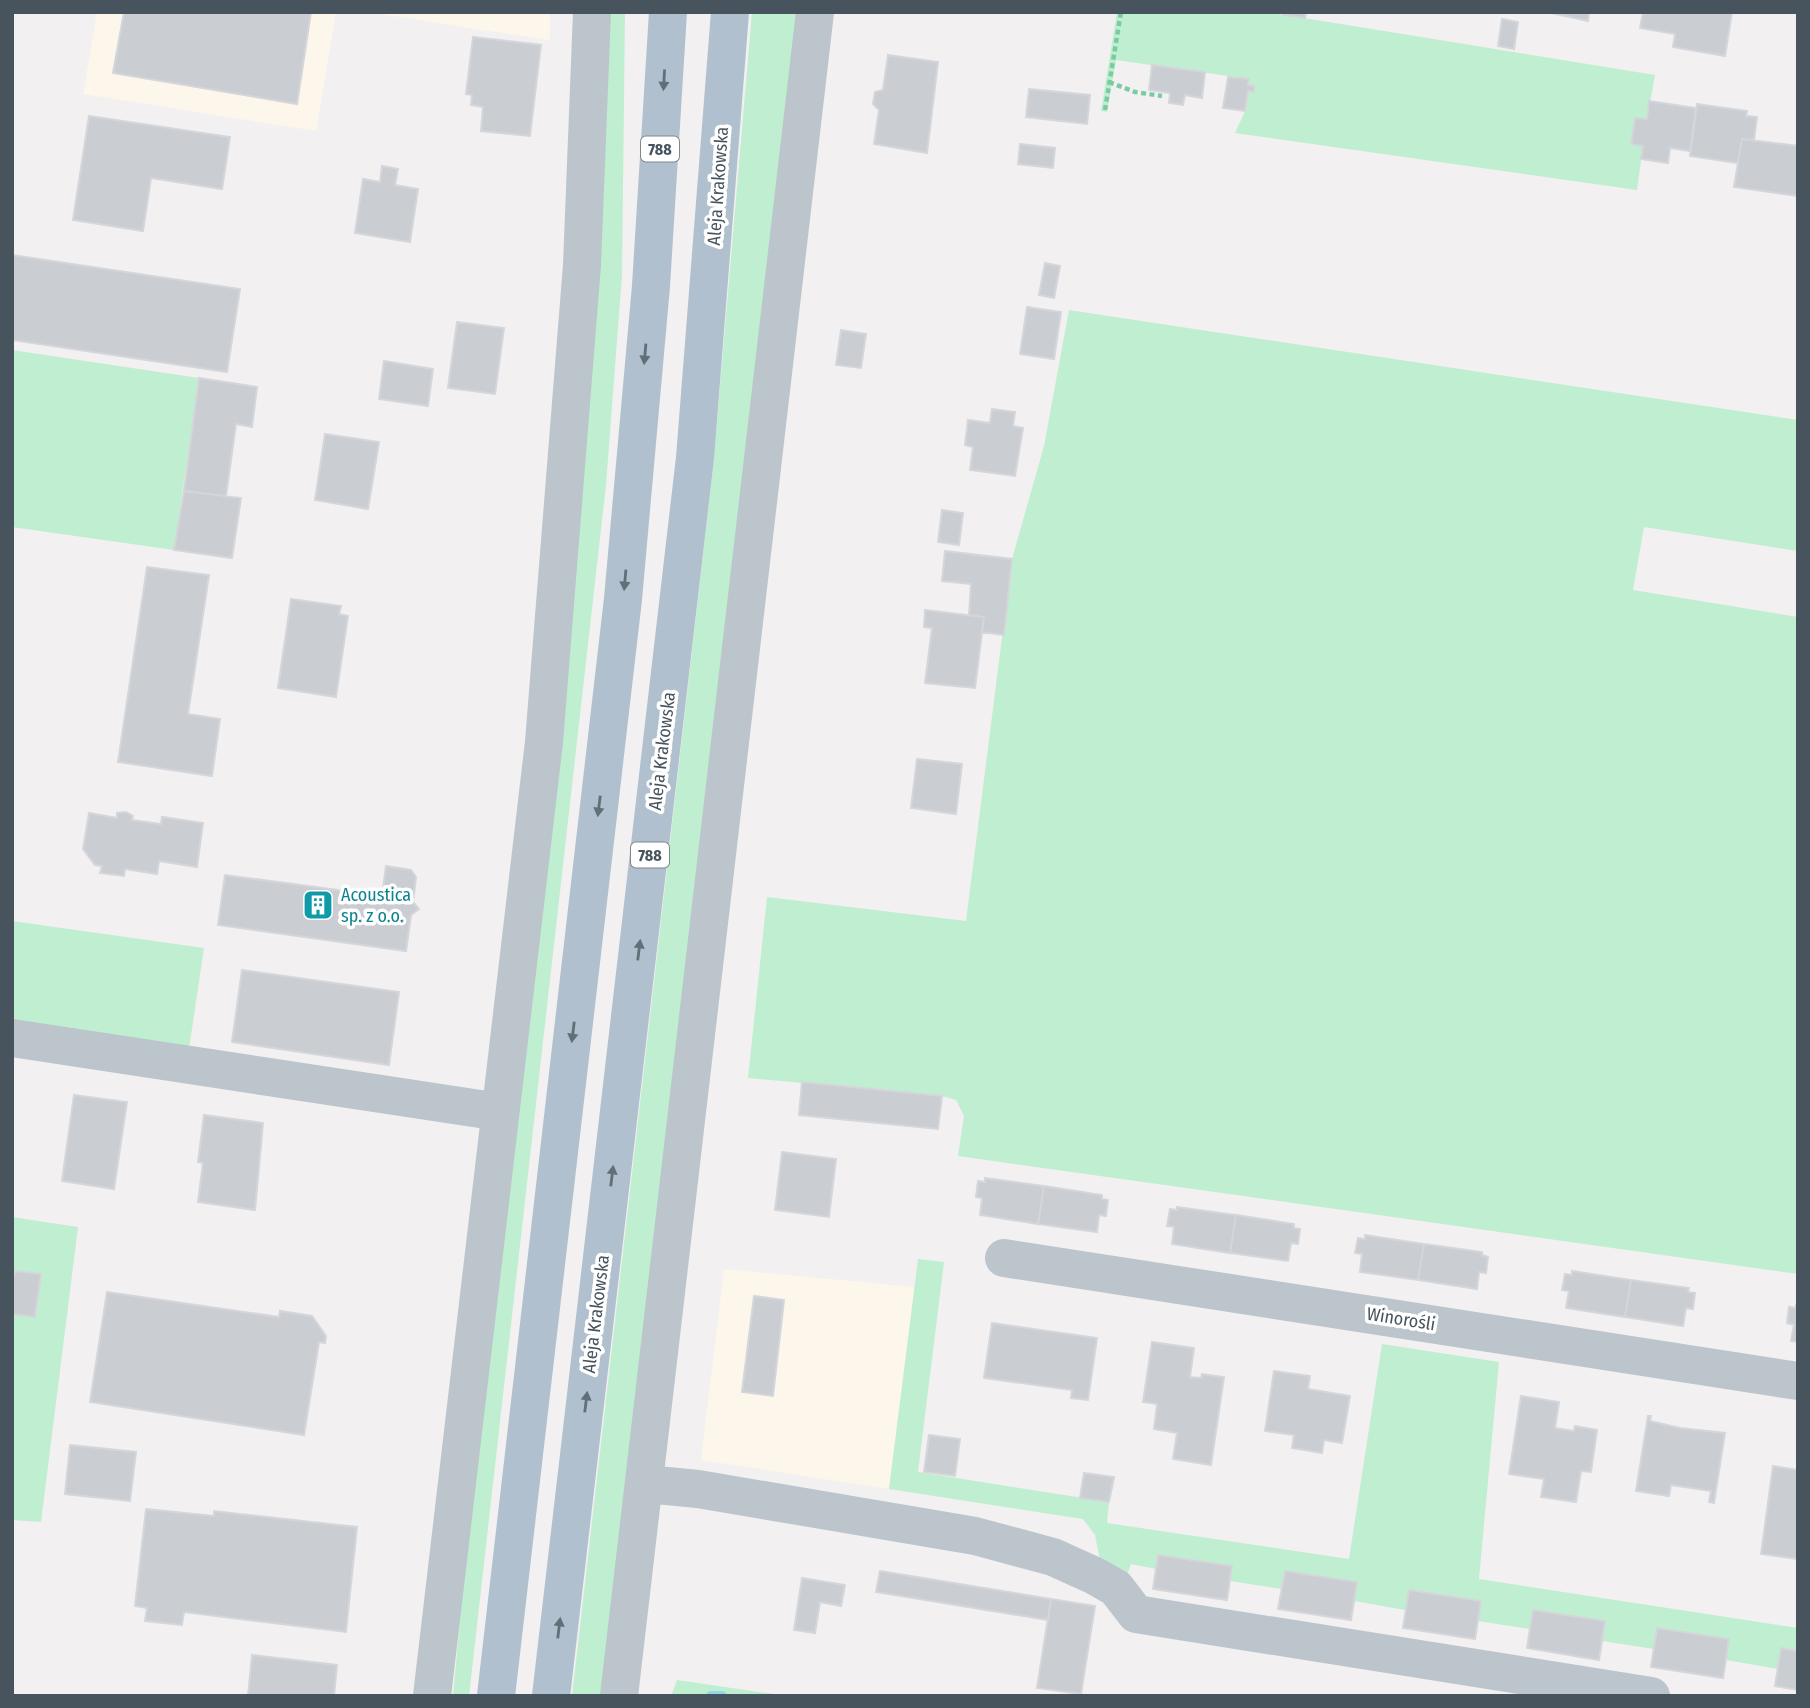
<svg xmlns="http://www.w3.org/2000/svg" width="1810" height="1708" viewBox="0 0 1810 1708" font-family="'Fira Sans Condensed',sans-serif">
<style>
.commercial{fill:#fcf6eb}
.green{fill:#c0eed1}
.lines{fill:none;stroke-linecap:round;stroke-linejoin:round}
.stream{stroke:#8fd9e9;stroke-width:10}
.building{fill:#cacdd2;stroke:#d4d6db;stroke-width:2}
.path{stroke:#79cba1;stroke-width:4.5;stroke-dasharray:5 3.5;stroke-linecap:butt}
.minor{stroke:#bcc5cc;stroke-width:38}
.major{stroke:#b1c0ce;stroke-width:38}
.oneway{fill:#626f79}
.labels{text-anchor:middle;stroke-width:7;stroke-linejoin:round;paint-order:stroke}
.shield{fill:#fff;stroke:#7f878e;stroke-width:2}
.shield-label{font-size:16px;font-weight:bold;fill:#48545d}
.street-label{font-size:18px;fill:#48545d;stroke:#fff}
.culture-label{font-size:18px;fill:#0d838f;stroke:#fff;text-anchor:start}
</style>
<rect width="100%" height="100%" fill="#f2f0f0"/>
<path class="commercial" d="M97 12H336L316 131 83 94Z
M368 12H550V41L541 39Z
M724 1269 915 1287 889 1489 701 1460Z"/>
<path class="green" d="M608 12H625L622 275 606 485 469 1696H453Z
M752 12H798L602 1696H572L713 468Z
M1117 12H1267L1655 75 1647 119 1635 118 1631 144 1643 146 1637 190 1235 133 1245 111 1248 91 1254 92V87L1248 85 1249 79 1116 60 1107 112 1101 111Z
M1069 310 1798 420V551L1644 527 1633 590 1798 617V1274L958 1156 964 1116 956 1100 942 1096 748 1078 767 897 966 921 1012 559 1044 446Z
M12 350 199 378 174 550 12 527Z
M12 921 204 948 189 1049 12 1030Z
M12 1217 78 1227 41 1522 12 1520Z
M918 1259 944 1262 918 1472 1109 1502 1107 1523 1349 1559 1382 1344 1499 1362 1479 1579 1798 1628V1651L1781 1648 1778 1669 1726 1660 1657 1629 1654 1649 1602 1641 1604 1621 1533 1610 1530 1629 1478 1621 1481 1601 1409 1590 1405 1610 1354 1601 1356 1582 1285 1571 1282 1589 1230 1581 1232 1566 1159 1555 1156 1569 1131 1564 1127 1575 1102 1571 1095 1535 1083 1519 889 1489Z
M677 1680 787 1696H671Z"/>
<g class="lines">
<path class="stream" d="M711 1696H722"/>
</g>
<path class="building" d="M124 12H311L297 104 113 73Z
M1284 12H1306L1305 18 1283 15Z
M1547 12H1589L1588 21Z
M1643 12H1732L1725 56 1673 47 1675 34 1640 28Z
M1502 19 1518 22 1514 49 1498 46Z
M473 37 541 45 530 136 481 131 483 107 471 105 472 95 466 94Z
M888 55 938 62 927 153 874 144 879 110 873 104 875 92 883 90Z
M1152 65 1205 72 1202 98 1185 95 1183 105 1169 103 1170 93 1149 90Z
M1228 77 1249 79 1248 85 1254 86V92L1248 91 1245 111 1223 108Z
M1029 89 1090 95 1087 124 1026 117Z
M1649 101 1696 108 1690 151 1670 148 1668 163 1641 159 1643 146 1631 144 1635 118 1647 119Z
M1697 104 1747 111 1746 116 1757 117 1754 140 1742 139 1738 163 1690 156Z
M89 116 230 137 222 189 151 178 143 231 73 220Z
M1742 139 1798 146V196L1734 187Z
M1020 144 1055 148 1053 168 1018 164Z
M382 166 398 169 395 185 418 189 410 242 355 233 363 179 380 182Z
M12 255 240 289 227 372 12 340Z
M1045 263 1060 266 1054 298 1039 295Z
M1027 307 1061 312 1054 359 1020 354Z
M457 322 504 328 495 394 448 388Z
M841 330 866 334 861 368 836 365Z
M384 361 433 369 428 406 379 399Z
M199 378 257 387 252 427 236 424 226 496 184 491Z
M992 409 1015 412 1013 426 1023 428 1015 476 970 470 973 447 965 445 968 420 990 423Z
M325 434 379 442 368 509 315 500Z
M184 491 241 498 232 558 174 550Z
M942 510 963 513 959 545 938 542Z
M945 551 1012 559 1004 635 982 632 984 617 969 615 971 584 942 581Z
M147 567 209 575 188 714 220 719 212 776 118 762Z
M291 599 341 606 339 614 348 616 336 697 278 688Z
M925 610 984 617 975 688 925 683 932 628 924 627Z
M917 759 962 764 956 814 911 808Z
M126 812 133 816 132 820 161 824 162 817 203 823 197 867 159 861 157 874 125 869 124 876 100 873 102 866 95 865 83 849 89 813 117 818V813Z
M386 866 411 870 416 877 413 902 419 909 411 915 406 951 218 925 225 875 382 896Z
M242 970 399 992 389 1065 232 1042Z
M802 1082 942 1096 938 1129 799 1115Z
M74 1095 127 1102 114 1189 62 1181Z
M204 1115 263 1123 255 1210 198 1202 203 1163 198 1162Z
M782 1152 836 1159 829 1217 775 1210Z
M985 1178 1044 1186 1038 1224 980 1215 982 1198 976 1197 978 1181 985 1182Z
M1044 1186 1102 1195V1199L1108 1200 1106 1216 1099 1215 1097 1232 1038 1224Z
M1177 1207 1236 1215 1230 1253 1172 1244 1174 1227 1167 1226 1170 1209 1177 1210Z
M1236 1215 1294 1224V1228L1300 1229 1298 1244 1291 1243 1288 1261 1230 1253Z
M1365 1235 1424 1244 1418 1280 1360 1272 1362 1254 1355 1253 1358 1238 1365 1239Z
M1424 1244 1482 1252V1255L1488 1257 1486 1273 1479 1272 1477 1289 1418 1280Z
M16 1271 41 1274 35 1317 12 1314V1282Z
M1572 1271 1631 1280 1625 1317 1566 1308 1569 1291 1562 1290 1565 1274 1572 1275Z
M1631 1280 1689 1288 1688 1292 1695 1293 1693 1309 1686 1308 1683 1326 1625 1317Z
M107 1292 279 1317 280 1311 312 1316 326 1336 325 1343 319 1342 304 1435 90 1402Z
M754 1296 784 1300 773 1396 742 1392Z
M1796 1305H1798V1342L1791 1341 1794 1325 1787 1323 1789 1307 1796 1308Z
M992 1323 1097 1338 1088 1400 1071 1398 1072 1390 984 1378Z
M1152 1342 1194 1348 1190 1377 1201 1378 1202 1374 1224 1377 1211 1465 1173 1459 1177 1433 1154 1429 1157 1404 1143 1402Z
M1274 1371 1310 1376 1308 1389 1350 1396 1342 1443 1324 1440 1322 1453 1292 1448 1294 1435 1265 1431Z
M1521 1396 1559 1402 1555 1428 1574 1431 1575 1426 1597 1430 1591 1472 1581 1471 1576 1502 1541 1497 1544 1479 1509 1474Z
M1648 1416H1651L1650 1421 1680 1428 1725 1433 1714 1503 1709 1502 1711 1491 1671 1485 1669 1496 1636 1491Z
M929 1435 960 1439 955 1476 924 1472Z
M70 1445 136 1452 130 1501 65 1494Z
M1773 1466 1798 1470V1559L1761 1554Z
M1084 1473 1114 1477 1109 1502 1080 1498Z
M146 1509 214 1516V1511L357 1527 346 1632 184 1612 182 1625 145 1621 147 1608 135 1606Z
M1158 1555 1232 1566 1227 1600 1153 1589Z
M880 1571 1051 1599 1048 1620 876 1592Z
M1285 1571 1357 1582 1351 1620 1278 1609Z
M802 1578 845 1585 841 1606 820 1602 815 1633 794 1630Z
M1409 1590 1481 1601 1475 1639 1403 1628Z
M1051 1599 1095 1606 1081 1694 1037 1688Z
M1533 1610 1605 1621 1599 1660 1527 1648Z
M1657 1628 1729 1639 1723 1678 1651 1667Z
M1781 1648 1798 1651V1690L1775 1686Z
M252 1655 337 1665 334 1696H248Z"/>
<g class="lines">
<path class="path" d="M1109 82 1135 92 1162 96
M1105 110 1121 12"/>
<path class="minor" d="M12 1038 500 1112
M1004 1258 1798 1381
M646 1484 698 1489 975 1536 1053 1557 1095 1576 1116 1588 1136 1614 1651 1696
M432 1696 544 742 582 265 592 12
M619 1696 815 12"/>
<path class="major" d="M496 1696 623 599 651 286 668 12
M551 1696 695 458 730 12"/>
</g>
<defs><path id="oneway-solid" d="M-6-.8H1V-3.2L6.5 0L1 3.2V.8H-6Z" transform="scale(1.75)"/></defs>
<g class="oneway">
<use href="#oneway-solid" transform="translate(664 80) rotate(93)"/>
<use href="#oneway-solid" transform="translate(645 354) rotate(95)"/>
<use href="#oneway-solid" transform="translate(625 580) rotate(95)"/>
<use href="#oneway-solid" transform="translate(599 806) rotate(97)"/>
<use href="#oneway-solid" transform="translate(639 950) rotate(-83)"/>
<use href="#oneway-solid" transform="translate(573 1032) rotate(97)"/>
<use href="#oneway-solid" transform="translate(612 1176) rotate(-83)"/>
<use href="#oneway-solid" transform="translate(586 1402) rotate(-83)"/>
<use href="#oneway-solid" transform="translate(559 1628) rotate(-83)"/>
</g>
<defs>
<g id="building-square" transform="scale(1.575)"><rect x="-9" y="-9" width="18" height="18" rx="4" fill="#0f9aa8" stroke="#fff"/><path d="M-4-6H4V6H1V3H-1V6H-4ZM-2.5-4.3h1.7v1.8h-1.7ZM.8-4.3h1.7v1.8H.8ZM-2.5-1h1.7V.8h-1.7ZM.8-1h1.7V.8H.8Z" fill="#fff"/></g>
</defs>
<g fill-rule="evenodd">
<use href="#building-square" x="318" y="905"/>
</g>
<g class="labels">
<g class="shield">
<rect x="641" y="136.5" width="38" height="25" rx="5"/>
<rect x="631" y="842.5" width="38" height="25" rx="5"/>
</g>
<g class="shield-label">
<text x="660" y="155">788</text>
<text x="650" y="861">788</text>
</g>
<g class="street-label">
<text transform="translate(718 186) rotate(-86)" y="6">Aleja Krakowska</text>
<text transform="translate(662 751) rotate(-83)" y="6">Aleja Krakowska</text>
<text transform="translate(596 1314) rotate(-83)" y="6">Aleja Krakowska</text>
<text transform="translate(1401 1319) rotate(9)" y="6">Winorośli</text>
</g>
<g class="culture-label">
<text x="341" y="901">Acoustica<tspan x="341" dy="21">sp. z o.o.</tspan></text>
</g>
</g>
<rect width="1810" height="1708" fill="none" stroke="#48545d" stroke-width="28"/>
</svg>
